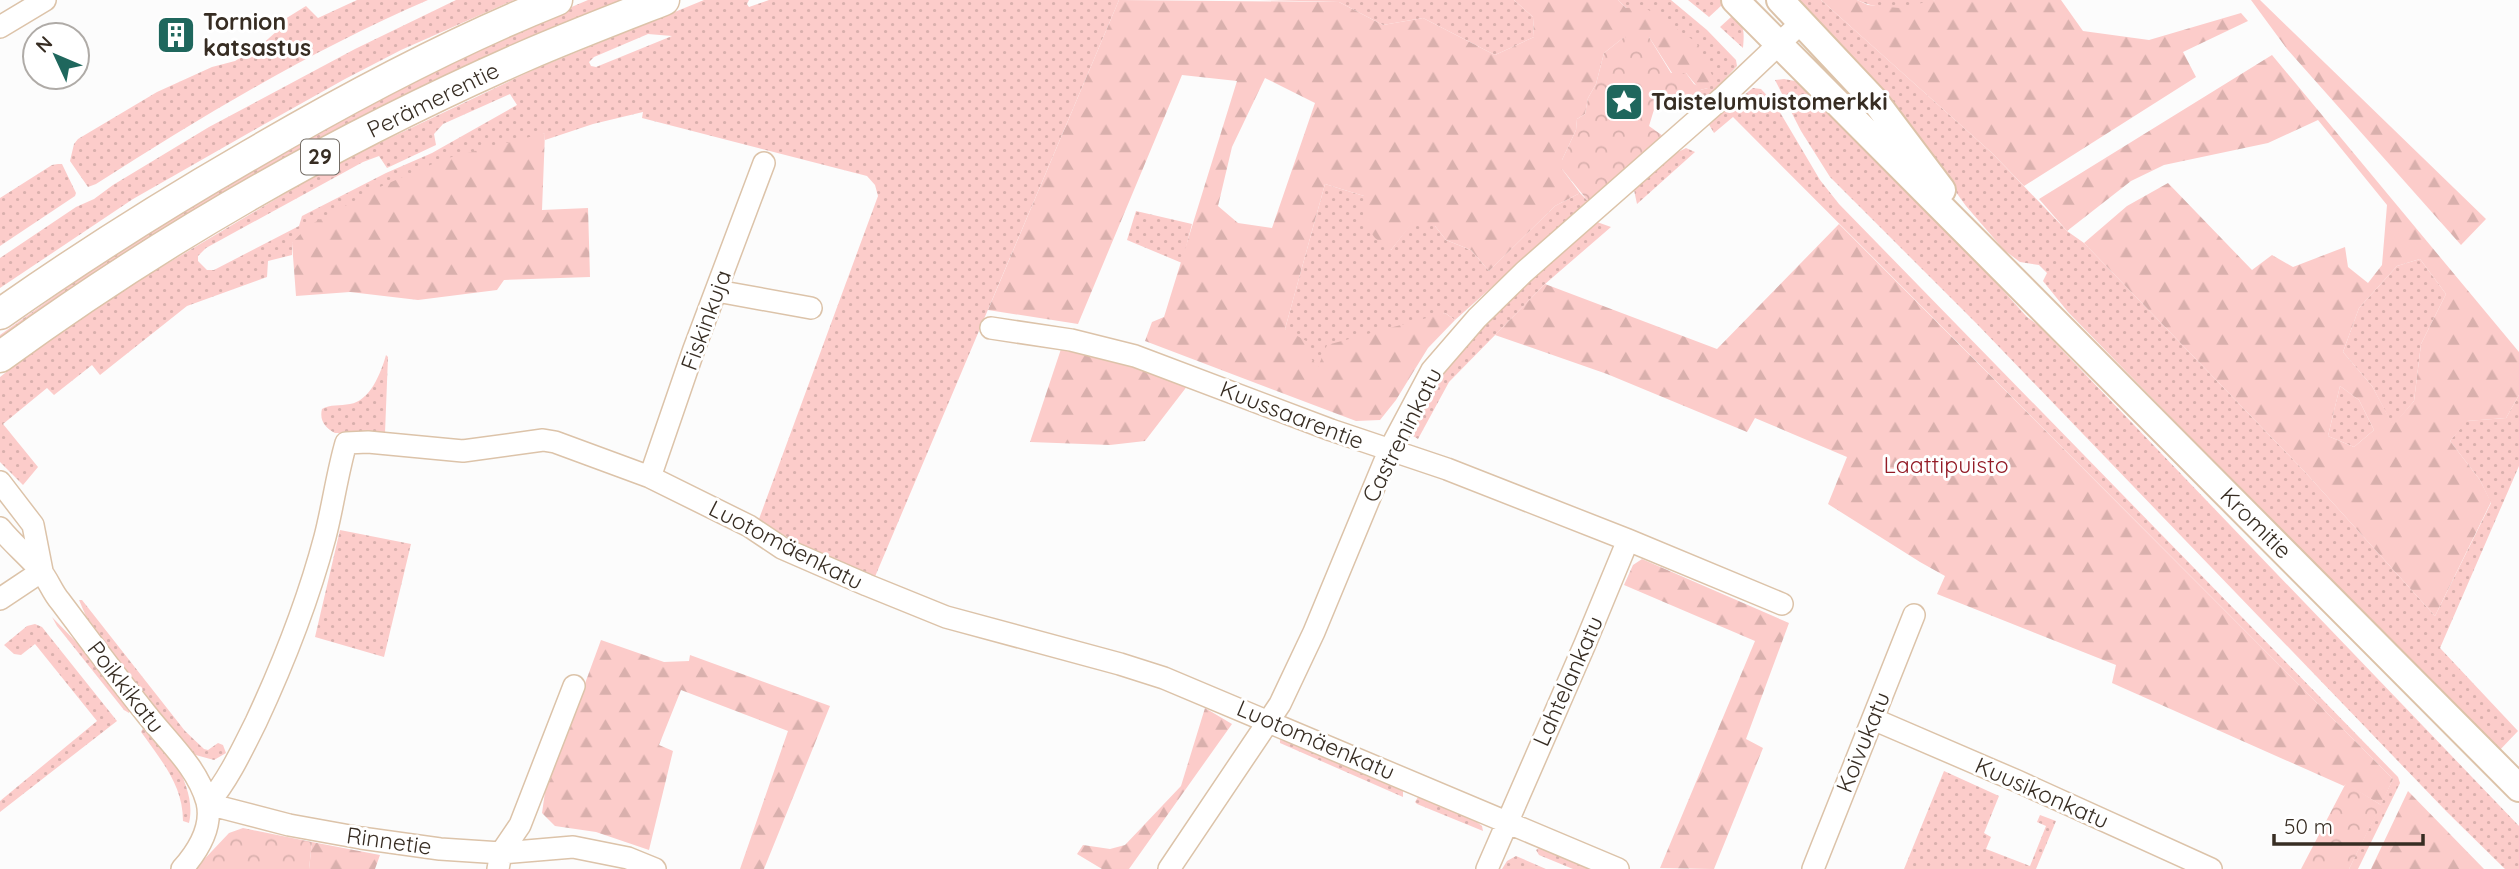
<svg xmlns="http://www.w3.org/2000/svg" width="2519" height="869" viewBox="0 0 2519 869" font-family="Quicksand,sans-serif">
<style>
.grass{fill:url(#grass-dots);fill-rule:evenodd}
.forest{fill:url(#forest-firs);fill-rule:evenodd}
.park{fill:url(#park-crowns)}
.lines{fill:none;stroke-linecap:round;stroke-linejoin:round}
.minor-casing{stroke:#dcc3a9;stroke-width:24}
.major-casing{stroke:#dcc3a9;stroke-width:30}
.highway-casing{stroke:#dcc3a9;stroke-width:33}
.minor{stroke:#fff;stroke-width:21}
.major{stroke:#fff;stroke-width:26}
.highway{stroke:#fff;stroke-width:30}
.labels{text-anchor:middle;stroke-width:6;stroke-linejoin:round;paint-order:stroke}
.shield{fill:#fff;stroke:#736c65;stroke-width:2}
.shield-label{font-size:21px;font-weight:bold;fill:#372d23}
.poi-label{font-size:23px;font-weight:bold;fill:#372d23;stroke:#fff;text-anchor:start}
.street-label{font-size:23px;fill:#372d23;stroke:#fff}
.park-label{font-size:23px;fill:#931c27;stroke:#fff}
</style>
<defs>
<pattern id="grass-dots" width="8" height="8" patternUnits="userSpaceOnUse" patternTransform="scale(1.75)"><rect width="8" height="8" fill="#fcccca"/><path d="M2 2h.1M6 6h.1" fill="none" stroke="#d9b0ad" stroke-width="1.8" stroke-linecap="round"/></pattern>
<pattern id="forest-firs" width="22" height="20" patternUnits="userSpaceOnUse" patternTransform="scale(1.75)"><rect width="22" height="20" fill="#fcccca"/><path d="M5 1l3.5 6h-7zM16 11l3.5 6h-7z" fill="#d9b0ad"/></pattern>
<pattern id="park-crowns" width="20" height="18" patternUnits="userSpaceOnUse" patternTransform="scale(1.75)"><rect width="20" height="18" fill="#fcccca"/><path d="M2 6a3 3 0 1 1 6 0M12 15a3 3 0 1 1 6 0" fill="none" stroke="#d9b0ad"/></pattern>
</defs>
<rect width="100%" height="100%" fill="#fcfcfc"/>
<path class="grass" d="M357 0H428C312 50 202 116 96 184L88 187 70 161 74 144 78 139 157 92 212 67 235 61 259 47 277 31 285 19 306 6 318 18Z
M456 0H514L401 50 345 79 247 134 133 199 0 288V258L76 207 94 199 113 185 209 127 355 49Z
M588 0H625L0 340V335L90 271 209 196 364 104 522 28Z
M704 0H749L747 4 749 7 769 0H1119L874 579 785 536 759 519 878 196 875 185 867 176 642 118 643 112 593 124 545 140V133L292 243V255L268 261 267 277 187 306 100 375 92 365 54 395 47 388 3 424 38 467 23 485 0 462V377L39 346 136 282 335 164 533 70ZM648 34 672 36 596 67 591 66 589 62 594 57ZM510 94 517 105 432 153 386 173 302 216 299 226 214 270H207L198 261V256L206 248 363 162 379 156 387 168 436 145 434 134 443 124Z
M1260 0H1514L1533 17 1534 37 1495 55 1423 18 1383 25 1339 2Z
M1618 0H1671L1707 30 1736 60 1737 66 1706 99 1700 90 1708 88Z
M1688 0H1721L1722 5 1709 17Z
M1793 0H1821L1992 153 2067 231 2084 243 2305 472 2435 616 2491 503 2480 480 2450 441 2466 421 2506 418 2519 395V466L2440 648 2518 731 2498 752 2068 312 2043 281 2047 273 2039 265 2020 262 2004 250 1966 206 1885 94Z
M1857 0H1935C1913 12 1878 10 1857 0Z
M1731 17 1737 18C1745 28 1744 35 1743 48L1720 27Z
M1784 79 1795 81 1808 89 1945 226 2027 317 2038 325 2519 826V869H2505L2447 812 1977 324 1830 177 1801 131 1775 80Z
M1753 88 1761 89 1775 104 1820 180 1839 204 2398 777 2400 783 2358 869H2349L2393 779 1733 117 1714 133 1708 123Z
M1686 148 1695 152 1637 204 1634 190 1676 153Z
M58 164H62L76 193 75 196 0 246V198L52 165Z
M1325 184 1364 196 1391 250 1410 225 1435 226 1446 240 1471 250 1489 271 1555 206 1580 193 1588 201 1455 320 1445 313 1318 368 1285 329Z
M1136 211 1192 224 1182 263 1127 240Z
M1597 222 1611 227 1545 284 1449 382 1418 439 1413 436 1412 427 1442 373 1484 322Z
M2420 259 2446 294 2421 344 2414 401 2393 426 2372 386 2343 352 2359 308 2397 266Z
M386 355 388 357 385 433H335C326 428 319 421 322 409 330 404 340 406 350 404 370 401 381 373 386 355Z
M2340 386 2359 400 2374 430 2354 447 2328 436Z
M340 530 411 544 384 657 315 637Z
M79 600H82L185 731 204 749 208 750 218 743 223 745 226 753 214 760 192 754 156 711 88 621Z
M52 617 81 647 130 708 129 713 124 710 57 626Z
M35 624 42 627 117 721 0 812V801L97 721 35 644 21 655 14 654 4 645 27 626Z
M143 728C170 747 197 790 189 823L183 821C183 786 163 763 144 736L141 732Z
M1280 740 1293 742 1398 787 1403 791V797L1280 743Z
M1944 771 1999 796 1984 833 1991 837 1986 849 2030 866 2046 826 2037 822 2040 815 2056 821 2036 869H1904Z
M1418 797 1477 822 1482 826 1483 831 1417 804 1415 802Z
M1540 847 1592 869H1573L1539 855 1536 850Z
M1516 856 1546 869H1502L1507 861Z"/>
<path class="forest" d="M1119 0 1339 2 1383 25 1423 18 1495 55 1534 37 1533 17 1514 0H1618L1626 8 1644 7 1696 42 1713 77 1708 88 1700 90 1686 73H1672L1649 37 1623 38 1604 53 1596 84 1588 98 1585 114 1577 119 1576 130 1562 160V169L1580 193 1555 206 1489 271 1471 250 1446 240 1435 226H1410L1391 250 1375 238 1363 222 1364 196 1325 184 1285 329 1308 342 1309 356 1318 367 1327 345 1445 313 1455 320 1428 348 1396 400 1380 420 1356 421 1145 341 1152 322 1164 317 1237 81 1182 75 1078 324 988 310ZM1265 78 1315 103 1272 228 1238 223 1218 206 1232 147Z
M1821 0H1857L1868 5 1899 8 1935 0H2061L2083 31 2149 40 2241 13 2248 21 2183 52 2196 77 2024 186 1992 153Z
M2251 0H2260L2486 219 2461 245 2287 49Z
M2272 55 2519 352V395L2506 418 2467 421 2450 441 2480 480 2491 502 2435 616 2305 472 2084 243 2127 206 2168 183 2252 270 2272 255 2293 267 2345 247 2348 267 2368 283 2382 265 2387 205 2318 120 2268 143 2164 165 2131 181 2067 231 2039 199ZM2420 259 2446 294 2421 344 2414 401 2393 425 2372 386 2343 352 2359 308 2397 266ZM2340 386 2359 400 2374 430 2354 447 2328 436Z
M545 133 542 210 588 208 590 277 504 280 497 290 418 300 350 292 296 296 292 243 308 226 382 186 444 159Z
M1839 224 2393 779 2381 805 2346 784 2344 786 2112 683 2116 665 1937 594 1945 576 1920 562 1828 504 1847 457 1755 418 1747 432 1607 374 1495 335 1545 284 1717 349Z
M1061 349 1129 363 1188 385 1145 441 1110 445 1030 442Z
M1642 559 1789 623 1746 739 1763 748 1714 869 1660 868 1755 641 1624 585 1633 565Z
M601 640 664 662 689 661 690 655 830 706 764 869H740L788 731 681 690 659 745 673 751 649 850 596 832 555 826 542 813 545 792Z
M1205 708 1232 724 1129 869H1102L1077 854 1083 845 1110 849 1125 845 1181 786Z
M2408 791 2484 869H2371Z
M312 842 380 855 375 869H309Z"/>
<path class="park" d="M1643 33 1649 37 1671 73H1686L1694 84 1698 86 1706 99 1690 111 1656 103 1649 126 1663 136 1588 201 1562 169V160L1576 130 1577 119 1585 114 1588 98 1596 84 1604 53 1623 38Z
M2346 783 2381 805 2349 869H2301Z
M243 828 312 842 309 869H195L229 833Z"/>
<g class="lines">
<g class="minor-casing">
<path id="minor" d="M0 27 45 0
M717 291 811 308
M991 328 1071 340 1135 356 1331 430 1447 469 1628 540 1782 604
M650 477 694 349 764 163
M0 482 33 525 42 571
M0 528C12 543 27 555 40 570 48 579 52 592 60 601 88 638 115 675 144 711 166 740 197 766 207 802 213 827 197 852 182 869
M0 599 42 571
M1873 719 2017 781 2211 869
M208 804C229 778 241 752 256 722 284 662 308 601 325 537 333 506 337 474 346 443L368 442 463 451 543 440 555 442 650 477 749 526 782 548 867 585 946 617 1120 664 1164 678 1618 869
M208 804 289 825 361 838 440 849 501 853 573 847 628 858 655 869
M498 869 501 853 520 825 574 686
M1169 869 1280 704 1314 632 1389 451 1432 370 1477 318 1524 272 1722 98 1801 23
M1487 869 1585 644 1628 540
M1813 869 1914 615"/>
</g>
<g class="major-casing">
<path id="major" d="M1735 0 2519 788
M1780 0 1875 101 1942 190"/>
</g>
<g class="highway-casing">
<path id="highway" d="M0 314C81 257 165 204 250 155 349 97 450 43 557 0
M0 357C163 238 341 137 525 56 571 36 618 18 664 0"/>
</g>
<use href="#minor" class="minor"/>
<use href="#major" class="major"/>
<use href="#highway" class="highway"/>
</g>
<defs>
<g id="building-square" transform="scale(2.0125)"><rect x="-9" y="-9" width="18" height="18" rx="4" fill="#1f675d" stroke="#fff"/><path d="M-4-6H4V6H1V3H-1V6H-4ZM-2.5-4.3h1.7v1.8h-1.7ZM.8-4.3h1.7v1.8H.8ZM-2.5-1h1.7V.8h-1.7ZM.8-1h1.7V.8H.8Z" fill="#fff"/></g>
<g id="sight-square" transform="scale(2.0125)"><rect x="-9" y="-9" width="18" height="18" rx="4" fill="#1f675d" stroke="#fff"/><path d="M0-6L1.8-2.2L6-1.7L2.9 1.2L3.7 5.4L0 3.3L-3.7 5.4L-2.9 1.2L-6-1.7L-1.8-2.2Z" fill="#fff"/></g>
</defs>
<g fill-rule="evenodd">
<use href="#building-square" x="176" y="35"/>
<use href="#sight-square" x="1624" y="102"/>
</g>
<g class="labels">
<rect class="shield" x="301" y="139.5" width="38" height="35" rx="5"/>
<g class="shield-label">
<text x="320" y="164">29</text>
</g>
<g class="poi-label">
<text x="203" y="30">Tornion<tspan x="203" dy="26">katsastus</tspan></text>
<text x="1651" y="110">Taistelumuistomerkki</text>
</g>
<g class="street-label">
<text transform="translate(433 100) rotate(-26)" y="8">Perämerentie</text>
<text transform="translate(706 320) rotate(-70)" y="8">Fiskinkuja</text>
<text transform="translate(1292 415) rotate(21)" y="8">Kuussaarentie</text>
<text transform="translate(1402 435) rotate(-63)" y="8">Castreninkatu</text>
<text transform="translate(2256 523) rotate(45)" y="8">Kromitie</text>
<text transform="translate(786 545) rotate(27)" y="8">Luotomäenkatu</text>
<text transform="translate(1568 681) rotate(-66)" y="8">Lahtelankatu</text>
<text transform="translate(126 687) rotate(52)" y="8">Poikkikatu</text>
<text transform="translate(1316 740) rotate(23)" y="8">Luotomäenkatu</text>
<text transform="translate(1863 742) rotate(-68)" y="8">Koivukatu</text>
<text transform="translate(2042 793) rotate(24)" y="8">Kuusikonkatu</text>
<text transform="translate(389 841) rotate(8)" y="8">Rinnetie</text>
</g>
<g class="park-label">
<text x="1946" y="473">Laattipuisto</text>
</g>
</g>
<g transform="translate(56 56) rotate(314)"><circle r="33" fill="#ffffff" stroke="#afaba7" stroke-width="2"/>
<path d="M0-5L12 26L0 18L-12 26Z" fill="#1f675d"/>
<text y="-10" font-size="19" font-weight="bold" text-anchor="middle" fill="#372d23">N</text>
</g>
<path d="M2274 834v10h149v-10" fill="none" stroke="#372d23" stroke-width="3.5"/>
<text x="2284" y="834" font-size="21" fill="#372d23" stroke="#ffffff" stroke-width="5" paint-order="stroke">50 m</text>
</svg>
